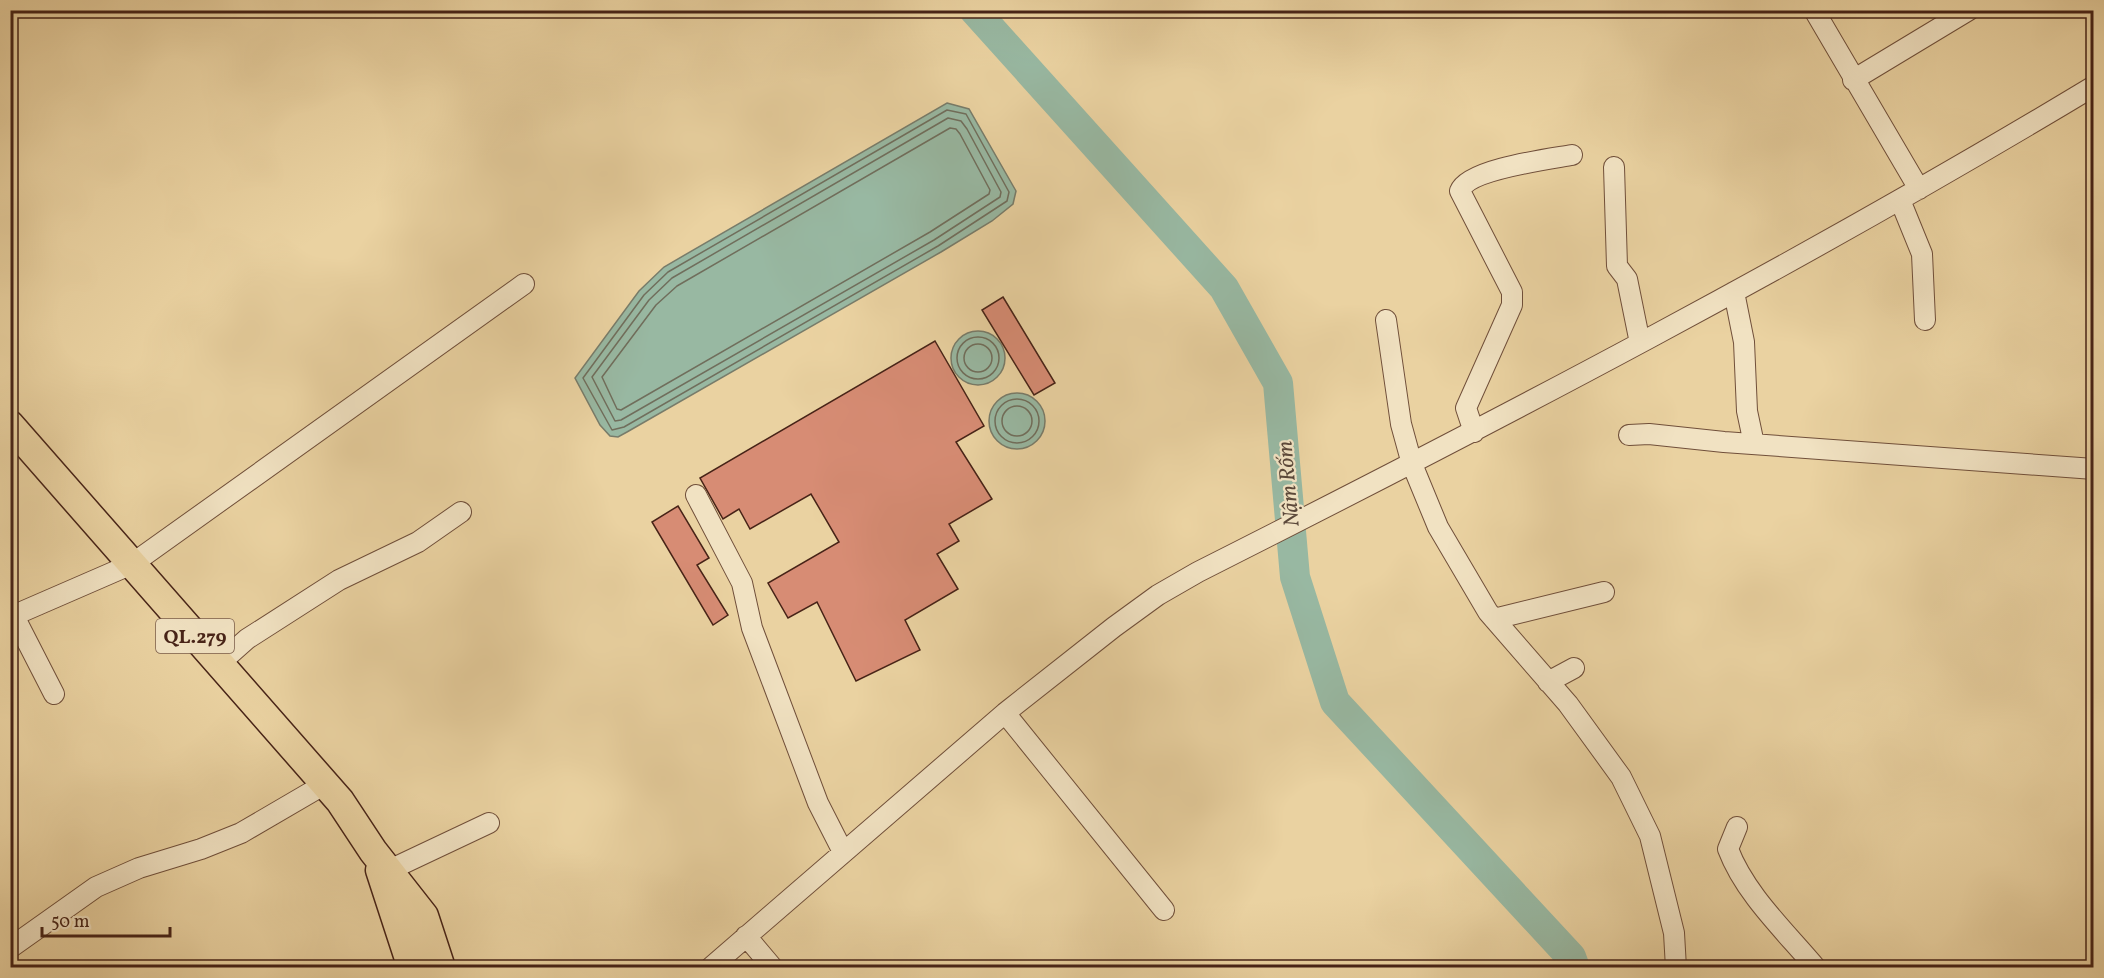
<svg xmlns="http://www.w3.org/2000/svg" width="2104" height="978" viewBox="0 0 2104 978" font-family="Vollkorn,serif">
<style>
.water{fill:#98b8a2;stroke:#787c6a;stroke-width:1.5}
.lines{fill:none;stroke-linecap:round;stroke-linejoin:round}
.shore{stroke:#706e5c;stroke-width:1.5}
.river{stroke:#98b8a2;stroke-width:30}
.building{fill:#d78c74;stroke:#472317;stroke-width:1.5}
.minor-casing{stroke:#704f3a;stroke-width:22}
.highway-casing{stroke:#472317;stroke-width:31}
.minor{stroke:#f1e2c2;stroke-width:20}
.highway{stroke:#ead2a1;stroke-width:28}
.labels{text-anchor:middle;stroke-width:4.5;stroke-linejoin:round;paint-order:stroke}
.shield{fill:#f1e2c2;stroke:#7a5c4a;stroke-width:1.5}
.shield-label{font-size:20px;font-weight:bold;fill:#472317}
.water-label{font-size:22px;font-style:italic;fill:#5b483a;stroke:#f1e2c2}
</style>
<rect width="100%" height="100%" fill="#ead2a1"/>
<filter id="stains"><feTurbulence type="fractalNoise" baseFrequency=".00333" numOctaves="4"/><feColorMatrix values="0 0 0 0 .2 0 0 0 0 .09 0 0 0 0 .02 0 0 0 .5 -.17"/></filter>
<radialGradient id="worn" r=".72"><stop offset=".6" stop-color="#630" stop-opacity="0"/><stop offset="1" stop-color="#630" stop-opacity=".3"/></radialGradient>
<path class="water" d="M947 103 969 109 1016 191 1013 204 992 221 941 252 627 432 618 437 610 436 600 425 575 378 639 291 664 267Z
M951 358a27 27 0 1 1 54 0a27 27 0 1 1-54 0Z
M989 421a28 28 0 1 1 56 0a28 28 0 1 1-56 0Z"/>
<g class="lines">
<path class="shore" d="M947 110 966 114 1009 192 1007 201 938 246 624 427 612 430 583 378 644 295 668 272Z
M948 118 961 121 967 129 1001 192 1000 197 934 240 621 420 615 421 592 377 649 300 672 278Z
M950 128 956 129 960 134 990 190 989 194 930 232 621 410 617 409 602 377 656 305 677 286Z
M957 358a21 21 0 1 1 42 0a21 21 0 1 1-42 0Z
M964 358a14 14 0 1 1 28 0a14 14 0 1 1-28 0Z
M995 421a22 22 0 1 1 44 0a22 22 0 1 1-44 0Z
M1002 421a15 15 0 1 1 30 0a15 15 0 1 1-30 0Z"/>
<path class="river" d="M974 10 1224 288 1278 383 1295 577 1335 702 1571 957 1575 968"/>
</g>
<path class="building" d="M1003 297 1055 383 1034 395 982 310Z
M935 341 984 426 956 442 992 499 949 524 959 541 937 554 958 589 905 620 920 650 856 681 817 602 788 618 768 583 839 542 811 494 750 529 739 509 723 519 700 478Z
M678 506 709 558 697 565 728 615 713 625 652 522Z"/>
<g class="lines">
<g class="minor-casing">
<path id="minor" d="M1814 10 1919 189
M1853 80 1969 10
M1614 167 1617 266 1627 279 1640 343
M1900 200 1922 254 1925 320
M1734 292 1744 342 1747 411 1754 444
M1386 320 1401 424 1412 464 1438 527 1488 612 1568 704 1621 777 1650 836 1674 933 1676 968
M1474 432 1466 408 1512 305V292L1460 191C1468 169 1550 159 1572 155
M1629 435 1649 434 1724 442 2094 469
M696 495 742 583 752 628 818 803 843 852
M14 616 54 694
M10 617 132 564 524 284
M1494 619 1604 592
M220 663 247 639 339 580 418 542 461 512
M1548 682 1574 668
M1005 713 1164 910
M1737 827 1728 849C1745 894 1785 931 1816 968
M381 874 489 823
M746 936 773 968
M10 948 96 887 139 868 201 849 241 833 325 784
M710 968 1005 713 1114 627 1158 595 1198 572C1501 419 1802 262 2094 86"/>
</g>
<g class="highway-casing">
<path id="highway" d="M10 425 340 801 373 851 424 916 441 968
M380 870 412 968"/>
</g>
<use href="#minor" class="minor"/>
<use href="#highway" class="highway"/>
</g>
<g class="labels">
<rect class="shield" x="156" y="619" width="78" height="34" rx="4.5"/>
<g class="shield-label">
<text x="195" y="643">QL.279</text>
</g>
<g class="water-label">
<text transform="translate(1287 484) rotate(-95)" y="8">Nậm Rốm</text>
</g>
</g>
<rect width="2104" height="978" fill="none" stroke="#ead2a1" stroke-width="36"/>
<rect x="12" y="12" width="2080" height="954" fill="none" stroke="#472317" stroke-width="3"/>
<rect x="18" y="18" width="2068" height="942" fill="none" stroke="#472317" stroke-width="1.5"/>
<path d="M42 927v9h128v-9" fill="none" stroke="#472317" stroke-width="3"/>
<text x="51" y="927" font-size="18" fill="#472317" stroke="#f1e2c2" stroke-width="4.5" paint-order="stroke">50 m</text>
<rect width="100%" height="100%" filter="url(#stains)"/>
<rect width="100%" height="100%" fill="url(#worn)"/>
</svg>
